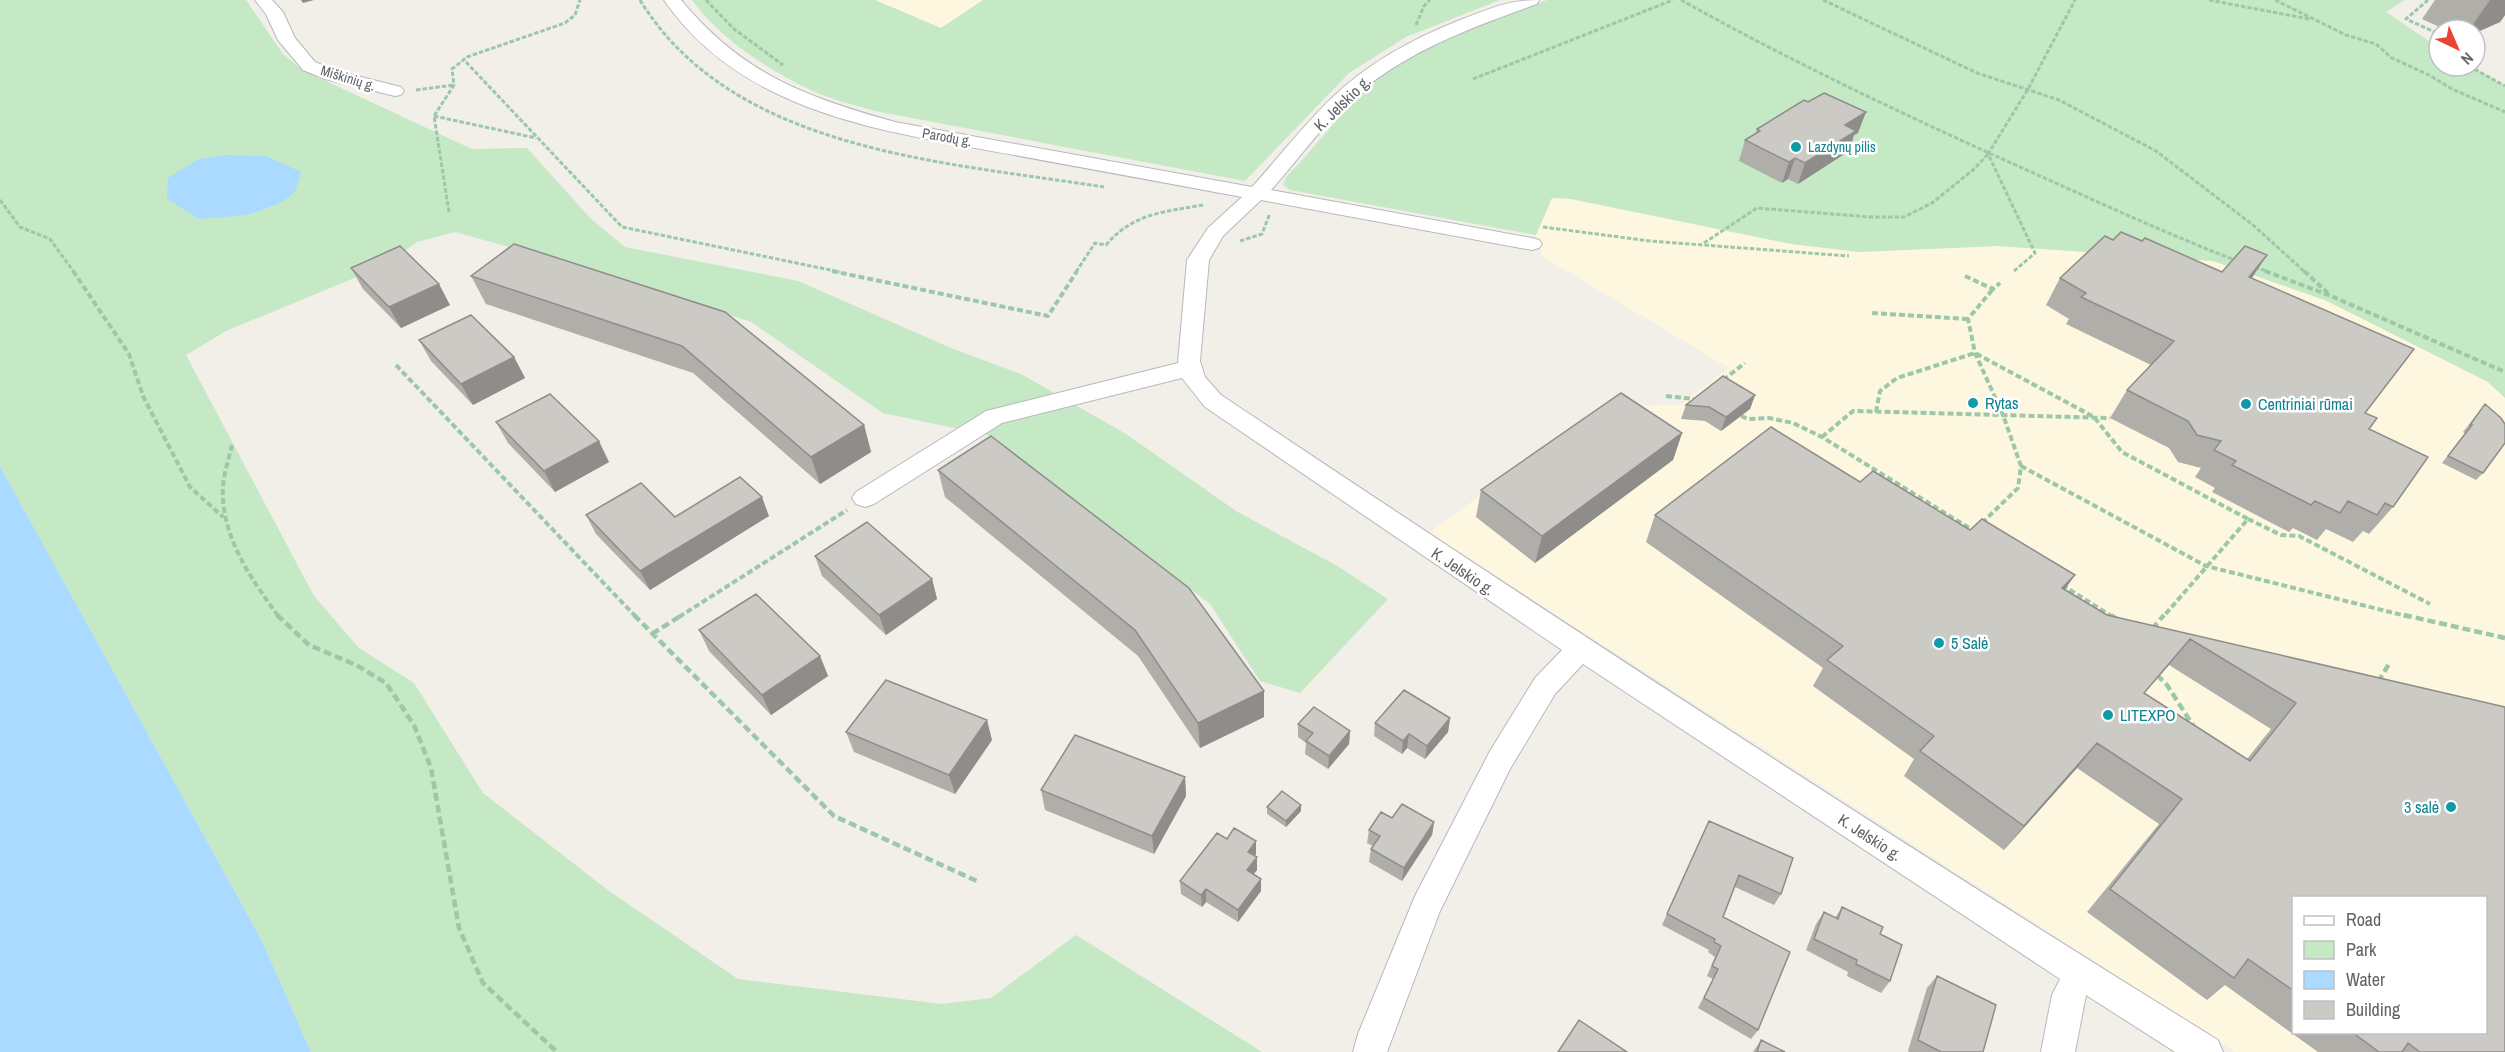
<svg xmlns="http://www.w3.org/2000/svg" width="2505" height="1052" viewBox="0 0 2505 1052" font-family="'Archivo Narrow',sans-serif">
<style>
.commercial{fill:#fef7e0;fill-rule:evenodd}
.green{fill:#c5e8c5}
.water{fill:#aadaff}
.lines{fill:none;stroke-linecap:round;stroke-linejoin:round}
.minor-casing{stroke:#b5b8bc;stroke-width:2}
.path-far2{stroke:#9cc7a9;stroke-width:3;stroke-dasharray:4.5 2;stroke-linecap:butt}
.path-far1{stroke:#9cc7a9;stroke-width:4;stroke-dasharray:6 3;stroke-linecap:butt}
.path{stroke:#9cc7a9;stroke-width:4.5;stroke-dasharray:8 4;stroke-linecap:butt}
.minor{fill:#fff;fill-rule:evenodd}
.wall{fill:#afaea9;fill-rule:evenodd}
.shaded-wall{fill:#8f8d8a}
.building{fill:#cccac5;stroke:#8f8d8a;stroke-width:1.5;fill-rule:evenodd}
.culture-dot{fill:#0f9aa8;stroke:#fff;stroke-width:2}
.labels{text-anchor:middle;stroke-width:5;stroke-linejoin:round;paint-order:stroke}
.far-street-label{font-size:14px;fill:#5f6368;stroke:#fff}
.far-culture-label{font-size:14px;fill:#0d838f;stroke:#fff;text-anchor:start}
.street-label{font-size:16px;fill:#5f6368;stroke:#fff}
.culture-label{font-size:16px;fill:#0d838f;stroke:#fff;text-anchor:start}
</style>
<rect width="100%" height="100%" fill="#f1efe8"/>
<path class="commercial" d="M875 0H983L941 28Z
M1552 197 1571 199 1791 244 1859 252 1998 246 2213 261 2327 301 2488 382 2505 398V1052H2235L1429 533 1602 406 1680 405 1729 368 1542 256 1536 235ZM2294 898H2486V1032H2294Z"/>
<path class="green" d="M0 0H246L283 54 302 70 472 149 527 148 592 220 625 247 798 281 951 348 1021 374 1126 434 1236 511 1339 567 1388 599 1300 693 1260 681 1210 604 992 436 883 413 751 322 606 274 455 232 417 242 388 264 226 331 186 355 314 596 359 648 414 683 483 793 609 891 738 979 942 1004 991 998 1076 935 1262 1052H311L262 941 0 466Z
M692 0H875L941 28 983 0H1500L1406 37 1349 73 1245 181 875 111C855 105 833 100 813 91 770 71 721 40 692 0Z
M1547 0H2405L2386 12 2439 48V66H2469L2505 86V398L2488 382 2327 301 2213 261 1998 246 1859 252 1791 244 1571 199 1552 198 1536 235 1290 190 1283 185 1286 177C1312 151 1334 121 1360 95 1410 44 1482 24 1547 0Z"/>
<path class="water" d="M226 155 266 156 301 172 295 192 281 203 247 215 199 219 167 199 168 178 199 159Z
M0 466 262 941 311 1052H0Z"/>
<g class="lines">
<g class="minor-casing">
<path id="minor" d="M255 0H272L283 12 295 38 315 62 337 71 401 87 404 91 401 95 395 96 325 79 303 70 278 40 266 14Z
M664 0H681C742 74 806 97 895 122L1252 187C1280 156 1305 123 1335 95 1371 61 1415 38 1460 20 1489 9 1508 0 1539 0L1537 4C1470 28 1404 52 1350 100 1321 127 1297 161 1271 190L1532 238 1539 240 1542 244 1539 248 1532 250 1261 200 1223 236 1209 260 1200 361 1205 377 1221 395C1550 615 1881 832 2218 1040L2223 1052H2175L2086 995 2075 1052H2041L2052 995 2060 979 1583 664 1555 694 1510 769 1440 911 1387 1052H1353L1358 1034 1415 896 1490 751 1535 678 1562 650 1205 407 1182 378 1002 423 874 504 865 507 856 504 852 498 856 492 986 411 1178 363 1187 260 1208 228 1242 197C1166 183 1090 169 1014 155 888 132 743 115 664 0Z"/>
</g>
<path class="path-far2" d="M640 0C733 152 946 162 1104 187
M706 0 734 29 783 65
M1681 0C1801 67 1924 124 2049 180 2111 208 2173 236 2237 261
M1823 0 1977 73 2059 100 2156 151 2253 225 2305 272
M2209 0 2309 19
M2275 0 2346 35 2376 44 2392 58 2429 75 2452 89 2505 112
M2428 0 2406 19 2439 34
M1416 25 1424 6 1430 0
M2475 50 2481 52
M466 62 622 227 840 272
M2469 66 2505 86
M1473 79 1673 0
M416 90 453 85
M434 116 536 138
M0 200 20 227 50 239 74 272
M449 212 434 116 454 85 452 69 467 57 565 23 575 15 580 0
M1543 227 1650 241 1849 256
M1240 241 1262 234 1270 213
M1704 243 1757 208 1870 217H1904L1932 203 1973 170 1988 154
M2255 267 2269 272
M2014 271 2035 253 1988 154 2028 89 2075 0
M1076 272 1095 243 1106 245C1133 213 1164 212 1203 205"/>
<path class="path-far1" d="M73 271 129 354 143 396 190 487 223 517
M832 271 1048 316 1077 271
M2265 271 2331 296 2505 372
M2304 271 2328 293
M1965 276 1993 289 2000 283
M1872 313 1967 319
M396 365 636 617
M1723 380 1745 363
M1666 396 1694 399
M1876 412 1880 391 1897 378 1975 353 2094 417 2122 452 2248 519 2163 617
M1741 416 1748 419 1769 418 1793 423 1822 437 1974 531
M1822 437 1853 411 2110 418
M232 445C229 458 224 473 223 486 220 535 251 579 279 617
M2021 466 2206 566 2410 617
M2248 519 2281 535 2299 536 2430 604
M1982 523 2018 488 2021 466 2003 415 1975 353 1968 319 1993 289
M2062 585 2113 617
M679 617 847 510"/>
<path class="path" d="M277 615 309 645 356 665 386 683 414 725 431 768 459 928 483 983 557 1052
M634 615 834 816 979 882
M2111 615 2117 619
M2404 615 2505 638
M2152 629 2164 615
M652 634 682 615
M2157 675 2167 685 2194 727
M2378 682 2389 664"/>
<use href="#minor" class="minor"/>
</g>
<path class="wall" d="M2435 0H2505V15L2500 22 2475 33V30H2446L2422 19Z
M1757 129 1858 133 1854 135 1849 151 1798 184 1788 179 1782 183 1739 161 1745 140 1756 133Z
M2113 240 2142 241 2222 272 2267 255 2252 278 2365 413 2369 429 2393 507 2369 534 2363 531 2353 542 2326 529 2317 540 2293 528 2289 532 2212 492 2215 488 2195 477 2201 468 2178 462 2169 448 2110 418 2127 390 2151 365 2066 324 2069 319 2046 305 2060 278Z
M514 244 864 425 871 452 820 484 693 373 486 304 471 276Z
M351 268 450 305 401 328 363 289Z
M419 340 514 357 525 378 473 405 431 361Z
M1755 395 1750 409 1721 431 1705 421 1681 419 1686 405Z
M2485 404 2483 473 2476 480 2442 463 2465 433 2463 432Z
M496 422 609 462 555 492 508 443Z
M1682 433 1673 460 1535 563 1476 517 1481 490Z
M938 470 1264 717 1200 748 1138 656 945 497Z
M1860 482 2075 575 2065 589 2107 615 2505 707V1052H2318L2225 985 2207 1000 2087 912 2159 824 2077 768 2004 850 1904 776 1914 759 1813 686 1823 668 1646 542 1655 515ZM2169 665 2271 729 2247 759 2144 693ZM2294 897 2486 1032H2294Z
M586 515 675 517 769 516 650 590 596 534Z
M815 556 932 579 937 599 886 635 822 576Z
M699 630 820 656 828 676 771 715 709 651Z
M1450 718 1448 732 1425 759 1407 748 1402 754 1374 736 1375 723Z
M1298 724 1350 731 1349 744 1328 769 1305 754 1306 743 1298 737Z
M846 732 992 740 955 794 854 752Z
M1185 777 1186 796 1154 854 1045 810 1041 790Z
M1267 807 1301 811 1286 827 1267 814Z
M1709 821 1781 894 1774 905 1735 887 1723 917 1758 1030 1751 1039 1698 1008 1713 979 1707 976 1715 957 1708 952 1709 950 1662 925Z
M1434 822 1432 835 1402 881 1369 862 1371 849 1373 846 1367 843 1369 830Z
M1227 839 1256 854 1254 856 1257 870 1253 874 1261 879V891L1238 922 1206 902 1202 907 1181 894 1180 881Z
M1842 907 1880 934 1890 981 1881 993 1847 976 1848 972 1806 950 1816 924 1824 912 1835 918Z
M1937 976 1983 1052H1909L1908 1051 1927 988Z
M1761 1040 1785 1052H1753Z"/>
<path class="shaded-wall" d="M301 0H314L303 3Z
M2490 0H2505V15L2500 22 2475 33V30H2469Z
M1866 112 1858 133 1854 135 1849 151 1798 184 1805 163 1845 125Z
M1795 158 1788 179 1782 183 1789 162Z
M2267 255 2249 282V277Z
M439 284 450 305 401 328 389 307Z
M514 357 525 378 473 405 461 384Z
M1755 395 1750 409 1721 431 1726 417Z
M864 425 871 452 820 484 811 457Z
M1682 433 1673 460 1535 563 1542 536Z
M599 441 609 462 555 492 544 471Z
M762 497 769 516 650 590 640 571Z
M2075 575 2056 602 2062 588Z
M932 579 937 599 886 635 879 615Z
M2190 639 2169 665 2122 718 2144 693Z
M820 656 828 676 771 715 762 695Z
M1264 691V717L1200 748 1198 723Z
M1450 718 1448 732 1425 759 1427 746Z
M987 720 992 740 955 794 949 775Z
M1350 731 1349 744 1328 769 1329 756Z
M1409 734 1407 748 1402 754 1403 741Z
M2097 743 2077 768 2004 850 2024 826Z
M1185 777 1186 796 1154 854 1152 836Z
M1301 805V811L1286 827V821Z
M1434 822 1432 835 1402 881 1404 868Z
M1256 841V854L1248 864V852Z
M1257 857V870L1247 883V870Z
M1261 879V891L1238 922V910Z
M1206 889V902L1202 907 1201 895Z"/>
<path class="building" d="M1824 93 1866 112 1845 125 1856 131 1805 163 1795 158 1789 162 1745 140 1760 131 1757 129 1804 100 1808 102Z
M2121 232 2142 241 2145 238 2222 272 2245 246 2267 255 2249 277 2414 349 2365 413 2377 418 2369 429 2428 457 2393 507 2385 503 2377 515 2348 501 2340 513 2315 501 2311 505 2232 465 2236 461 2214 450 2221 441 2197 435 2188 421 2127 390 2174 341 2081 297 2086 293 2060 278 2105 236 2113 240Z
M514 244 725 312 864 425 811 457 682 346 471 276Z
M400 246 439 284 389 307 351 268Z
M471 315 514 357 461 384 419 340Z
M1723 376 1755 395 1726 417 1709 407 1686 405Z
M1621 393 1682 433 1542 536 1481 490Z
M550 394 599 441 544 471 496 422Z
M2485 404 2501 418 2505 424V443L2483 473 2448 456 2472 425H2470Z
M1771 427 1860 482 1873 471 1970 530 1982 519 2075 575 2062 588 2107 615 2505 707V1052H2420L2408 1043 2402 1052H2379L2352 1032H2486V897H2294V991L2248 959 2234 978 2110 889 2182 799 2097 743 2024 826 1920 751 1934 736 1827 660 1843 646 1655 515ZM2190 639 2296 703 2250 761 2144 693Z
M991 436 1189 588 1264 691 1198 723 1135 630 938 470Z
M740 477 762 497 640 571 586 515 641 483 675 517Z
M867 522 932 579 879 615 815 556Z
M756 594 820 656 762 695 699 630Z
M886 680 987 720 949 775 846 732Z
M1404 690 1450 718 1427 746 1409 734 1403 741 1375 723Z
M1314 707 1350 731 1329 756 1306 741 1313 733 1298 724Z
M1075 735 1185 777 1152 836 1041 790Z
M1282 791 1301 805 1286 821 1267 807Z
M1402 804 1434 822 1404 868 1371 849 1380 836 1369 830 1381 812 1392 818Z
M1709 821 1793 858 1781 894 1739 875 1723 917 1790 952 1758 1030 1704 998 1718 969 1712 966 1721 946 1714 942 1715 939 1667 914Z
M1234 828 1256 841 1248 852 1257 857 1247 870 1261 879 1238 910 1206 889 1201 895 1180 881 1217 833 1227 839Z
M1842 907 1883 927 1880 934 1902 945 1890 981 1856 964 1857 960 1814 939 1824 912 1838 919Z
M1937 976 1996 1005 1983 1052H1941L1918 1040Z
M1579 1020 1627 1052H1558Z
M1761 1040 1785 1052H1757Z"/>
<g class="culture-dot">
<circle cx="1796" cy="147" r="6"/>
<circle cx="1973" cy="403" r="6"/>
<circle cx="2246" cy="404" r="6"/>
<circle cx="1939" cy="643" r="6"/>
<circle cx="2108" cy="715" r="6"/>
<circle cx="2451" cy="807" r="6"/>
</g>
<g class="labels">
<g class="far-street-label">
<text transform="translate(348 78) rotate(17)" y="5">Miškinių g.</text>
<text transform="translate(947 137) rotate(10)" y="5">Parodų g.</text>
</g>
<g class="far-culture-label">
<text x="1808" y="152">Lazdynų pilis</text>
</g>
<g class="street-label">
<text transform="translate(1342 103) rotate(-44)" y="6">K. Jelskio g.</text>
<text transform="translate(1463 571) rotate(34)" y="6">K. Jelskio g.</text>
<text transform="translate(1870 837) rotate(33)" y="6">K. Jelskio g.</text>
</g>
<g class="culture-label">
<text x="1985" y="409">Rytas</text>
<text x="2258" y="410">Centriniai rūmai</text>
<text x="1951" y="649">5 Salė</text>
<text x="2120" y="721">LITEXPO</text>
<text x="2439" y="813" text-anchor="end">3 salė</text>
</g>
</g>
<rect x="2292" y="896" width="195" height="138" fill="#ffffff" stroke="#bfc1c3" stroke-width="1.5"/>
<rect x="2304" y="916" width="30" height="9" fill="#ffffff" stroke="#bfc1c3" stroke-width="1.5"/>
<text x="2346" y="926" font-size="18" fill="#5f6368">Road</text>
<rect x="2304" y="941" width="30" height="18" fill="#c5e8c5" stroke="#bfc1c3" stroke-width="1.5"/>
<text x="2346" y="956" font-size="18" fill="#5f6368">Park</text>
<rect x="2304" y="971" width="30" height="18" fill="#aadaff" stroke="#bfc1c3" stroke-width="1.5"/>
<text x="2346" y="986" font-size="18" fill="#5f6368">Water</text>
<rect x="2304" y="1001" width="30" height="18" fill="#cccac5" stroke="#bfc1c3" stroke-width="1.5"/>
<text x="2346" y="1016" font-size="18" fill="#5f6368">Building</text>
<g transform="translate(2457 48) rotate(136)"><circle r="28" fill="#ffffff" stroke="#bfc1c3" stroke-width="1.5"/>
<path d="M0-4.5L10 22L0 15L-10 22Z" fill="#ea4335"/>
<text y="-9" font-size="16" font-weight="bold" text-anchor="middle" fill="#5f6368">N</text>
</g>
</svg>
